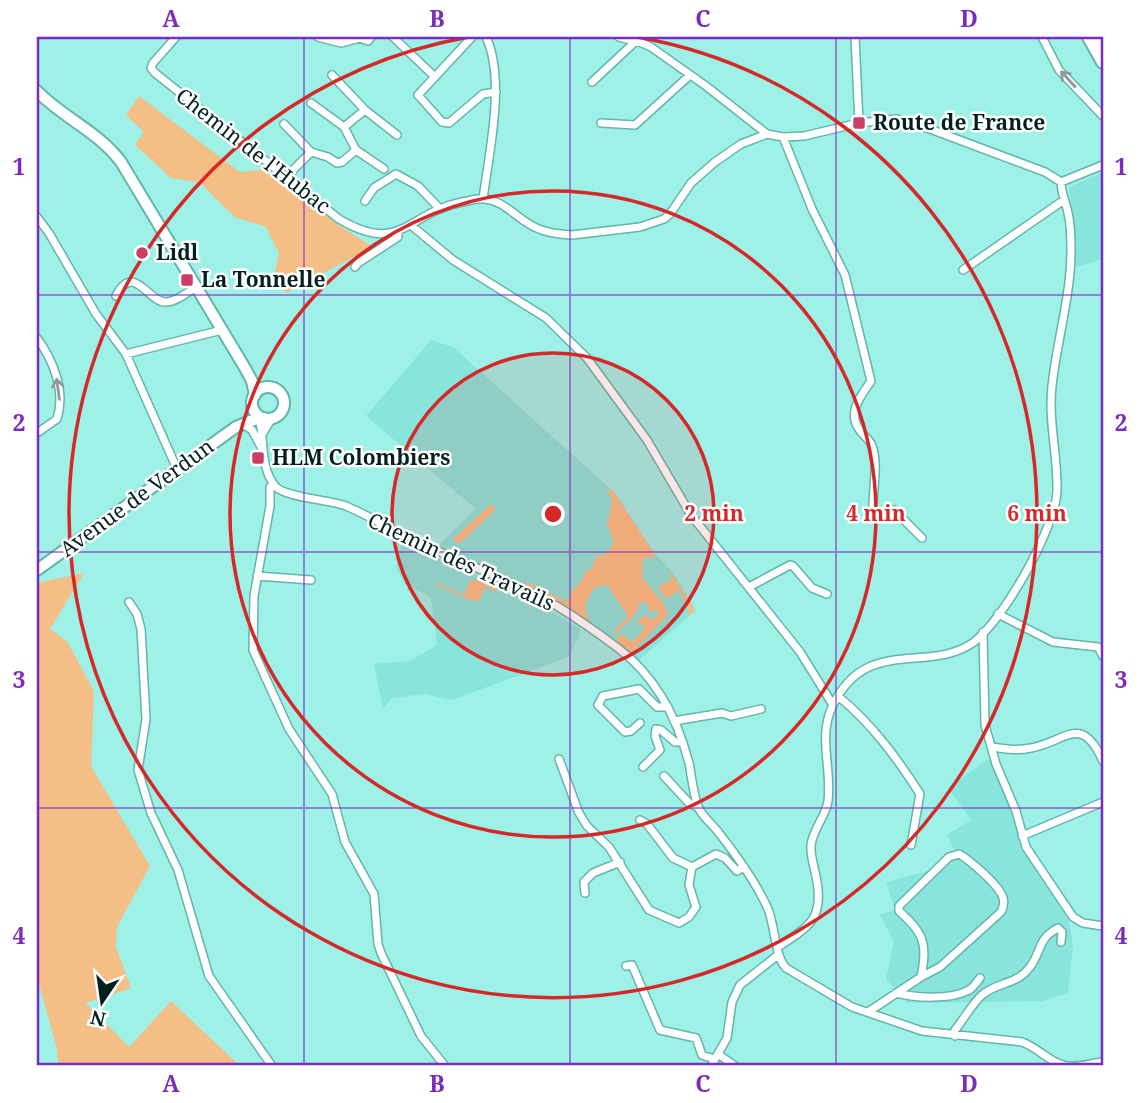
<svg xmlns="http://www.w3.org/2000/svg" width="1140" height="1103" viewBox="0 0 1140 1103" font-family="'Noto Serif',serif">
<style>
.built{fill:#87e5db}
.green{fill:#f4be87}
.lines{fill:none;stroke-linecap:round;stroke-linejoin:round}
.minor-casing{stroke:#63b5ad;stroke-width:10}
.secondary-casing{stroke:#63b5ad;stroke-width:14}
.primary-casing{stroke:#63b5ad;stroke-width:16}
.minor{stroke:#fff;stroke-width:7}
.secondary{stroke:#fff;stroke-width:10}
.primary{stroke:#fff;stroke-width:12}
.oneway{stroke:#8c9b9a}
.grid{fill:none;stroke:#7b2cbf;stroke-width:2;stroke-opacity:0.55}
.ring{fill:none;stroke:#d62828;stroke-width:3.5}
.poi-dot{fill:#cb3d67;stroke:#fff;stroke-width:2.5}
.labels{text-anchor:middle;stroke-width:5;stroke-linejoin:round;paint-order:stroke}
.poi-label{font-size:21px;font-weight:bold;fill:#00211e;stroke:#fff;text-anchor:start}
.street-label{font-size:21px;fill:#00211e;stroke:#fff}
.centre{fill:#d62828;stroke:#fff;stroke-width:3.5}
.ring-label{font-size:21px;text-anchor:middle;font-weight:bold;fill:#d62828;stroke:#fff;stroke-width:5;stroke-linejoin:round;paint-order:stroke}
.neatline{fill:none;stroke:#7b2cbf;stroke-width:2.5}
.grid-label{font-size:23px;text-anchor:middle;font-weight:bold;fill:#7b2cbf}
</style>
<rect width="100%" height="100%" fill="#9ef1e7"/>
<path class="built" d="M1103 172V259L1076 267 1069 187Z
M431 340 453 347 615 493 655 554 674 574 696 610 639 660 573 610 436 548 476 509 366 416Z
M402 542 537 603 580 629 579 637 568 657 452 700 424 694 392 698 383 708 374 664 410 661 437 645 431 597 405 584 396 567Z
M991 757 1010 808 1021 846 1069 921 1073 946 1068 993 1042 1001 907 1003 886 979 894 942 880 915 895 910 886 882 933 870 942 860 954 850 947 835 971 820 948 788Z"/>
<path class="green" d="M139 96 240 172 266 169 337 224 373 247 286 293 274 276 279 253 265 226 236 218 200 183 171 178 135 145 144 132 126 115Z
M606 486 615 493 655 555 651 559 647 556 643 561 642 577 664 604 668 615 631 653 616 640 621 634 633 642 645 627 642 624 638 625 639 618 648 616 652 620 659 613 655 609 650 614 647 603H639L636 614 615 634 613 632 628 616 606 583 602 588 597 585C588 598 580 605 590 620L588 621 519 583H529L566 601 571 596 570 593 584 578 582 576 595 564 593 562 599 554 603 557 614 543 606 521 609 519 612 500Z
M491 504 496 509 459 544 453 539Z
M670 571 695 610 687 617 689 609 679 590 666 599 658 587 671 580Z
M84 573 50 629 67 641 94 691 91 766 150 866 117 927 116 947 131 988 86 1003 129 1047 171 1001 240 1066H59L56 1045 37 977V583Z
M478 580 497 590 496 592 485 587 479 601 468 599 435 584V582L464 595 470 581Z"/>
<g class="lines">
<g class="minor-casing">
<path id="minor" d="M176 37 153 63 151 68 155 73 339 219C402 256 406 213 462 202 469 201 477 198 484 199 501 200 512 213 526 222 540 232 555 234 572 235L640 227 664 219 670 214 691 183 715 162 741 144 767 134 783 137 804 136 859 123 897 119 930 129 1045 172 1061 182
M318 37 341 43 360 38 368 41 371 37
M393 37 434 76
M472 37 418 95 442 122 449 123 483 94 496 92
M619 37 642 43 651 47 706 86 767 134
M855 37 859 123
M1042 37 1059 70 1103 116
M332 75 365 110
M592 82 636 41
M311 103 344 127 356 150 384 169
M601 123 635 125 689 76
M284 124 311 152 287 176
M344 127 365 110 397 135
M783 137 812 209 845 275 871 381C861 396 847 412 859 429 862 435 870 439 872 446 879 465 872 491 873 511L877 516 884 517 894 510 922 538
M311 152 328 157 337 163 342 162 356 150
M1061 182 1103 165
M483 199C489 153 506 79 486 37
M365 201 374 188 396 174 418 186 439 208
M37 217 49 233 96 314 126 354 177 469
M412 226 453 260 546 318 587 358 647 440 691 515 800 652 833 705
M355 267 358 263 398 237V232
M963 270 1064 200
M116 296C134 261 148 303 166 302 176 302 188 292 196 287
M37 338C53 360 66 391 57 419L37 433
M126 354 222 330
M259 417C265 439 259 468 276 487 285 497 330 500 346 506 370 516 393 531 417 542 463 563 513 581 557 606 578 619 598 633 618 648 655 676 677 717 689 763 692 778 693 795 699 809 704 818 713 825 719 833 737 856 756 882 768 909 775 926 775 957 786 968L852 1007 922 1031 1022 1042C1037 1047 1048 1061 1063 1065 1076 1069 1090 1063 1103 1062
M243 424 252 430 261 447
M263 433 272 418
M273 484 270 487V506L254 596 253 650 289 729 332 794 345 842 374 894 378 944 381 953 421 1036 445 1066
M257 576 311 580
M749 587 790 565 793 566 812 588 827 594
M129 602 137 614 141 629 146 719 138 770 151 813 178 870 209 976 272 1066
M998 614 1053 642 1098 647 1103 656
M983 632 985 725 996 764 1016 811 1026 847 1073 917 1083 923 1103 926
M838 696C872 724 897 758 920 794L911 845
M674 721 722 713 731 716 761 709
M640 723 631 731 625 732 598 705 603 696 639 689 657 707H668
M992 747C1006 749 1017 751 1031 748 1067 741 1081 713 1103 761
M559 759 579 813 587 826 609 847 649 910 679 923 689 917 696 907 689 885 692 867 716 854 725 858 737 871 744 867
M643 767 660 750 655 736 656 729 661 730 675 742H682
M664 776 689 803 698 807
M640 820 647 824 673 858 692 867
M1022 836 1103 802
M585 893 584 882 593 873 620 862
M778 947C810 926 825 918 816 876 814 866 810 855 811 845 813 829 826 816 828 801 832 769 818 737 832 707 866 634 928 675 974 642 1004 619 1055 529 1057 491 1058 456 1048 421 1052 386 1057 340 1071 296 1071 250 1071 237 1071 225 1068 213 1066 202 1061 193 1061 182
M626 966 632 965 660 1030 696 1038 702 1055 714 1059
M896 993C915 998 951 1000 969 990 973 988 977 982 980 978
M868 1012 921 977C928 944 924 933 899 911V906L949 857 959 854C971 861 996 883 1002 895 1005 901 1004 906 1001 912L940 967 921 977
M955 1036V1030C964 1019 972 1004 982 995 997 982 1017 985 1030 967 1042 951 1037 939 1058 928L1062 932 1061 942
M718 1054 735 1066
M711 1066 727 1038 732 1002 740 985 778 955"/>
</g>
<g class="secondary-casing">
<path id="secondary" d="M37 91C63 118 99 132 121 162L245 368 252 381 255 395
M252 403a16 16 0 1 1 32 0a16 16 0 1 1-32 0Z
M37 570 236 427 250 421 264 418"/>
</g>
<g class="primary-casing">
<path id="primary" d="M1089 37 1103 62
M1101 37 1103 41"/>
</g>
<use href="#minor" class="minor"/>
<use href="#secondary" class="secondary"/>
<use href="#primary" class="primary"/>
</g>
<defs><path id="oneway-shaft" d="M-6 0H5M1.5-3L5.5 0L1.5 3" fill="none" stroke-width="1.6" stroke-linecap="round" stroke-linejoin="round" transform="scale(1.75)"/></defs>
<g class="oneway">
<use href="#oneway-shaft" transform="translate(1068 79) rotate(-132)"/>
<use href="#oneway-shaft" transform="translate(58 389) rotate(-98)"/>
</g>
<path class="grid" d="M304 37V1066M570 37V1066M836 37V1066M37 295H1103M37 552H1103M37 808H1103"/>
<circle cx="553" cy="514" r="161" fill="#d62828" fill-opacity=".12"/>
<g class="ring">
<circle cx="553" cy="514" r="161"/>
<circle cx="553" cy="514" r="323"/>
<path d="M637 37A484 484 0 1 1 469 37"/>
</g>
<g class="poi-dot">
<rect x="852" y="116" width="14" height="14" rx="3.5"/>
<circle cx="142" cy="253" r="7"/>
<rect x="180" y="273" width="14" height="14" rx="3.5"/>
<rect x="251" y="451" width="14" height="14" rx="3.5"/>
</g>
<g class="labels">
<g class="poi-label">
<text x="873" y="130">Route de France</text>
<text x="156" y="260">Lidl</text>
<text x="201" y="287">La Tonnelle</text>
<text x="272" y="465">HLM Colombiers</text>
</g>
<g class="street-label">
<text transform="translate(253 151) rotate(38)" y="7">Chemin de l'Hubac</text>
<text transform="translate(137 498) rotate(-36)" y="7">Avenue de Verdun</text>
<text transform="translate(461 562) rotate(25)" y="7">Chemin des Travails</text>
</g>
</g>
<circle cx="553" cy="514" r="10" class="centre"/>
<g class="ring-label">
<text x="714" y="521">2 min</text>
<text x="876" y="521">4 min</text>
<text x="1037" y="521">6 min</text>
</g>
<rect width="1140" height="1103" fill="none" stroke="#ffffff" stroke-width="77"/>
<g transform="translate(102 1002) rotate(193)" stroke="#ffffff" stroke-width="5" paint-order="stroke">
<path d="M0-5L12 26L0 18L-12 26Z" fill="#00211e"/>
<text y="-10" font-size="19" font-weight="bold" text-anchor="middle" fill="#00211e">N</text>
</g>
<rect x="38" y="38" width="1064" height="1026" class="neatline"/>
<g class="grid-label">
<text x="171" y="27">A</text>
<text x="437" y="27">B</text>
<text x="703" y="27">C</text>
<text x="969" y="27">D</text>
<text x="19" y="175">1</text>
<text x="1121" y="175">1</text>
<text x="19" y="431">2</text>
<text x="1121" y="431">2</text>
<text x="19" y="688">3</text>
<text x="1121" y="688">3</text>
<text x="19" y="944">4</text>
<text x="1121" y="944">4</text>
<text x="171" y="1092">A</text>
<text x="437" y="1092">B</text>
<text x="703" y="1092">C</text>
<text x="969" y="1092">D</text>
</g>
</svg>
